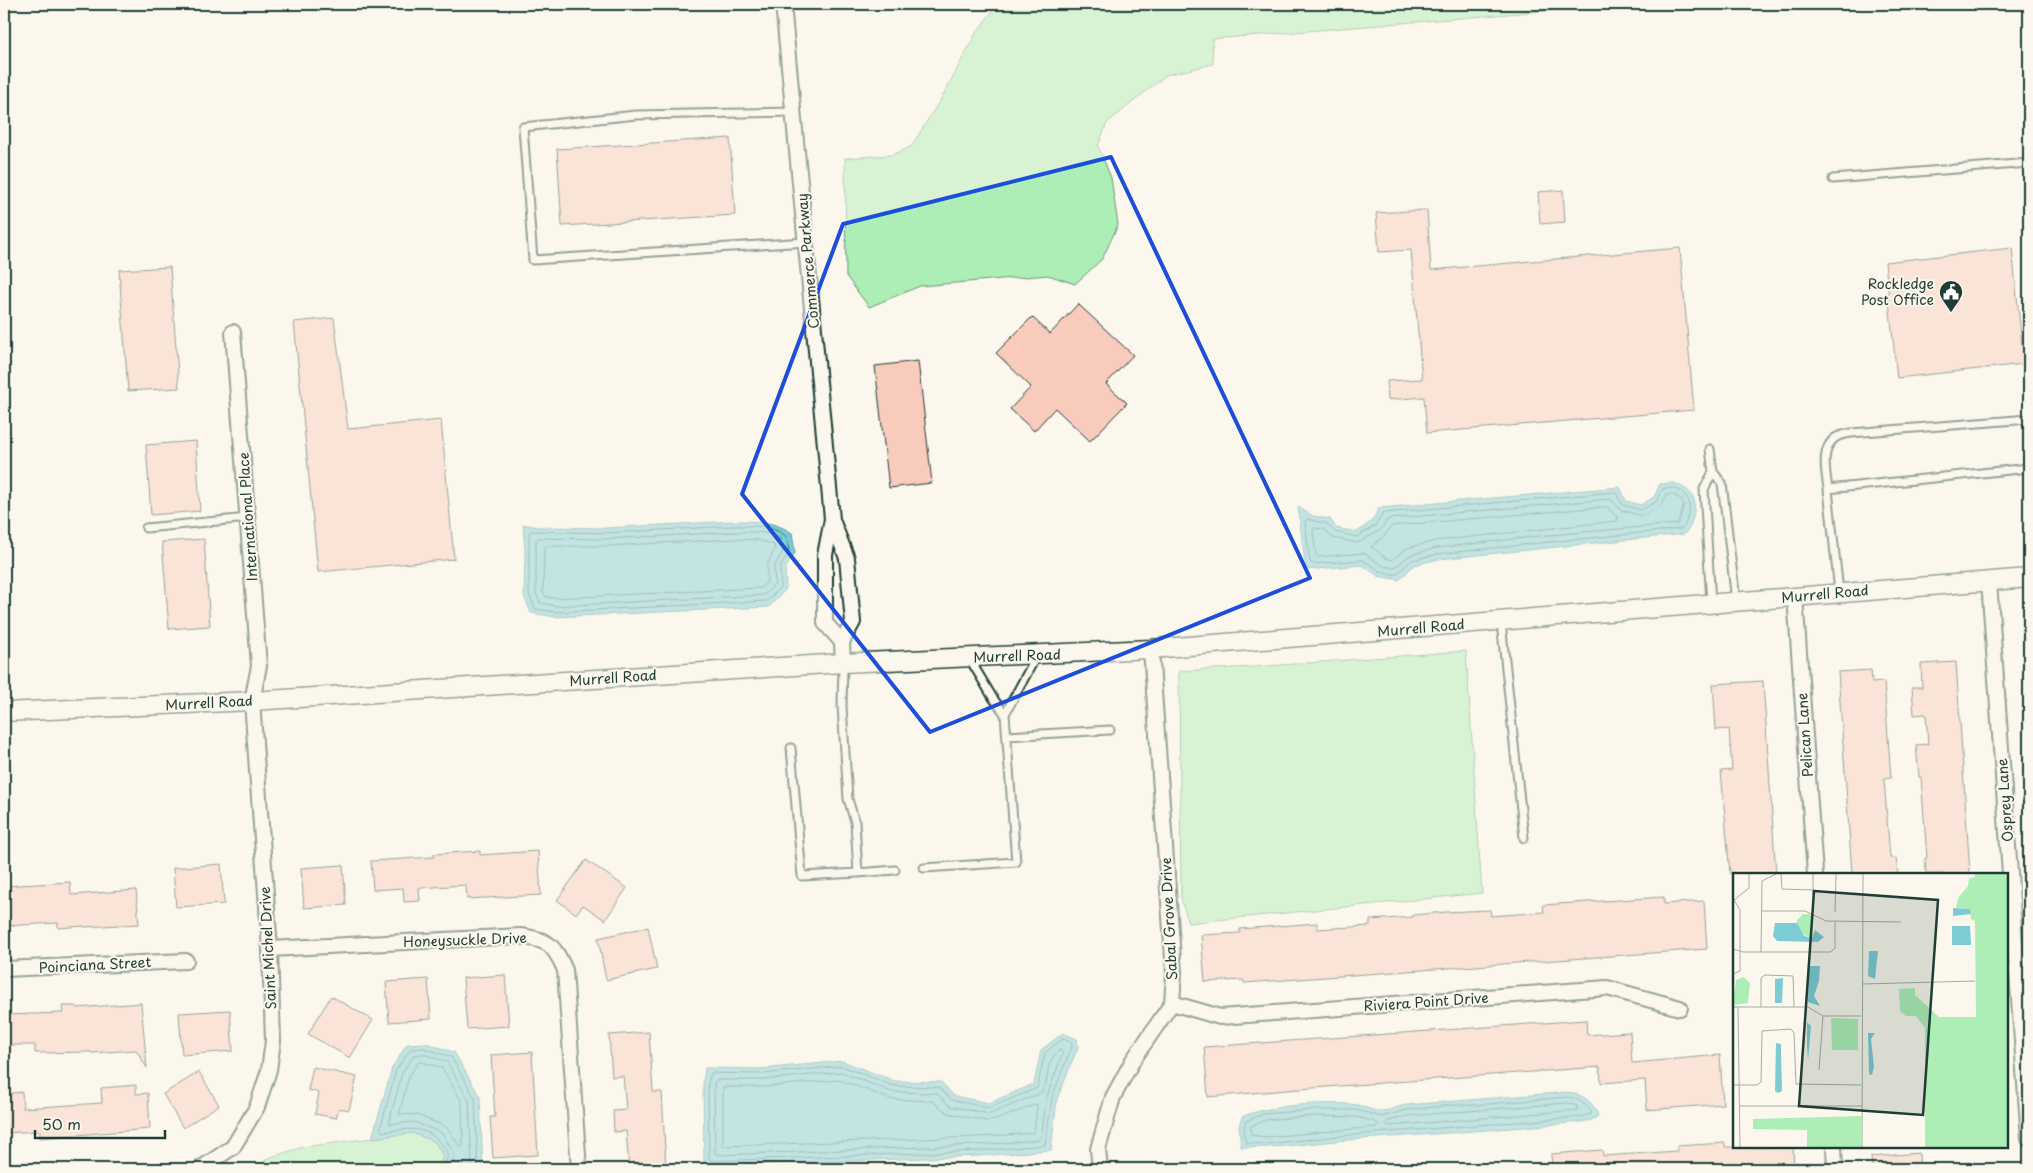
<svg xmlns="http://www.w3.org/2000/svg" width="2033" height="1173" viewBox="0 0 2033 1173" font-family="'Playpen Sans',sans-serif">
<style>
.green{fill:#adeeb7;stroke:#669676}
.water{fill:#7bccd5;stroke:#569395}
.lines{fill:none;stroke-linecap:round;stroke-linejoin:round}
.shore{stroke:#447674;stroke-width:1}
.building{fill:#f9cbbd;stroke:#1f3d34}
.service-casing{stroke:#1f3d34;stroke-width:11}
.minor-casing{stroke:#1f3d34;stroke-width:18}
.tertiary-casing{stroke:#1f3d34;stroke-width:21}
.service{stroke:#fbf7ec;stroke-width:7}
.minor{stroke:#fbf7ec;stroke-width:14}
.tertiary{stroke:#fbf7ec;stroke-width:18}
.marked{fill:none;stroke:#1d4ed8;stroke-width:4;stroke-linejoin:round}
.labels{text-anchor:middle;stroke-width:4;stroke-linejoin:round;paint-order:stroke}
.street-label{font-size:14px;fill:#1f3d34;stroke:#fbf7ec}
.poi-label{font-size:14px;fill:#1f3d34;stroke:#fbf7ec;text-anchor:end}
.inset-road{fill:none;stroke:#a3ada2;stroke-width:1}
.view{fill:#1f3d34;fill-opacity:0.15;stroke:#1f3d34;stroke-width:2.5}
.inset-edge{fill:none;stroke:#1f3d34;stroke-width:2.5}
</style>
<rect width="100%" height="100%" fill="#fbf7ec"/>
<filter id="ink" filterUnits="userSpaceOnUse"><feTurbulence type="fractalNoise" baseFrequency=".02" numOctaves="2"/><feDisplacementMap in="SourceGraphic" scale="10" xChannelSelector="R" yChannelSelector="G"/><feConvolveMatrix kernelMatrix="1 2 1 2 8 2 1 2 1" color-interpolation-filters="sRGB"/></filter>
<g filter="url(#ink)">
<path class="green" d="M998 4H1627L1212 39 1213 64 1166 75 1107 123 1098 146 1111 178 1118 225 1102 259 1075 284 1048 275 920 286 869 307 846 276 845 158 892 155 911 147 944 94 976 33Z
M1466 651 1482 893 1188 923 1181 897 1179 671 1254 667Z
M412 1133 435 1142 443 1156 439 1169H252L271 1157 303 1147Z"/>
<path class="water" d="M1674 483C1692 491 1698 496 1693 517 1691 524 1690 529 1684 534L1439 559 1414 565 1399 580 1378 576 1362 565 1306 570 1298 507 1313 516 1330 519 1336 528 1357 532 1372 521 1379 508 1620 487 1626 501 1641 505 1654 497 1660 484Z
M734 521C755 521 774 521 792 533L795 553 785 569 786 589 769 607 555 617 531 613 524 596 525 551 523 524 538 527 606 528Z
M1063 1033 1077 1039 1078 1047 1057 1099 1051 1150 979 1156 713 1166 704 1164 703 1082 705 1068 761 1069 842 1061 895 1081 941 1082 954 1096 989 1103 1034 1084 1041 1050Z
M425 1043 454 1052 480 1097 483 1169H439L443 1156 435 1142 413 1133 372 1138 392 1068 407 1044Z
M1569 1092C1583 1095 1594 1102 1598 1116L1592 1120 1581 1122C1503 1129 1425 1135 1347 1140 1311 1143 1276 1149 1241 1147L1239 1126 1242 1117C1266 1105 1330 1101 1358 1105 1365 1107 1372 1111 1380 1111 1388 1111 1398 1107 1406 1105Z"/>
<g class="lines">
<path class="shore" d="M1673 488C1687 493 1692 500 1688 515 1686 521 1686 526 1681 529L1549 542 1438 554 1412 560 1396 575 1380 571 1363 560 1313 564 1310 562 1305 522 1307 519 1327 524 1335 532 1357 537 1376 525 1383 513 1615 492 1623 505 1641 510 1657 501 1663 489Z
M1672 494 1681 499 1684 505 1678 524 1549 535 1437 548 1410 555 1394 568 1383 566 1364 553 1318 557 1316 555 1313 531 1315 528 1324 529 1333 538 1358 543 1380 530 1388 519 1611 499 1621 510 1642 516 1660 506 1667 495Z
M1607 507 1618 518 1617 521 1435 541 1407 548 1392 560 1386 558 1371 547 1385 535 1392 526Z
M734 526C752 526 772 524 787 537L789 552 780 568 781 587 767 601 555 612 535 609 529 594V533L531 531 606 533Z
M734 532C749 532 769 530 781 540L783 551 774 567 775 584 764 595 556 606 540 603 536 593V540L538 538 606 539Z
M734 539 759 540 774 545 775 549 767 565V582L761 588 556 598 546 597 543 592 544 548 546 546H606Z
M1063 1039 1071 1042 1072 1046 1052 1097 1045 1145 979 1151 714 1161 709 1159 708 1083 711 1073 762 1074 842 1066 894 1086 938 1087 952 1100 989 1108 1037 1088 1045 1053Z
M1060 1050 1063 1053 1047 1096 1041 1138 1039 1140 978 1145 718 1155 715 1153 714 1083 716 1080H762L841 1072 892 1092 936 1093 950 1106 990 1114 1041 1093C1052 1078 1042 1064 1060 1050Z
M422 1062 442 1068 462 1102 463 1144 462 1147 459 1146 450 1131 444 1126 417 1115 399 1114 409 1076 418 1063Z
M840 1080 890 1099 932 1101 948 1113 986 1121 996 1120 1036 1104 1037 1107 1034 1131 1032 1133 978 1137 723 1146V1087H762Z
M1569 1097C1579 1099 1585 1104 1591 1111V1114L1581 1117 1339 1136 1266 1144 1247 1143C1243 1138 1243 1127 1246 1121L1263 1114 1314 1110H1357L1382 1117 1407 1110 1451 1105H1476Z
M1568 1103 1577 1106V1110L1389 1126 1386 1124 1388 1121 1408 1116Z
M1315 1116 1356 1117 1376 1122 1378 1125 1376 1127 1266 1137 1251 1135V1126L1265 1120Z
M444 1169 448 1155C433 1124 412 1128 382 1132L380 1130 396 1070 411 1049 424 1048 451 1057 475 1098 478 1169
M450 1169 454 1159V1153L442 1133 414 1122 391 1124 389 1123 402 1073 414 1055 423 1054 447 1062 469 1100 472 1169"/>
</g>
<path class="building" d="M730 138 735 215 562 226 557 149Z
M1563 190 1565 222 1540 224 1538 192Z
M1427 210 1431 270 1680 248 1694 410 1427 433 1424 397 1388 400 1387 381 1422 379 1411 250 1379 252 1376 213Z
M2012 248 2024 364 1897 378 1885 262Z
M170 267 179 388 128 391 119 270Z
M1078 304 1133 355 1106 384 1127 403 1090 441 1055 408 1034 431 1010 409 1031 387 996 353 1032 317 1050 334Z
M334 318 348 429 441 420 454 559 318 572 294 322Z
M918 361 932 483 889 488 875 366Z
M196 441 200 511 151 515 146 445Z
M204 539 210 626 169 629 162 542Z
M1956 662 1970 874H1926L1925 858H1927L1921 777H1919L1916 745 1928 744 1926 714 1914 715 1912 687H1922L1921 664Z
M1871 670 1872 683 1884 682 1891 778 1884 779 1890 858H1896L1898 874H1852L1838 672Z
M1763 681 1776 874H1730L1721 771 1732 770 1729 729 1716 730 1713 684Z
M480 851V855L538 851 541 895 467 899 466 885 419 888 420 901 404 902 403 888 373 890 371 861 434 857V854Z
M586 860 627 888 605 920 583 905 576 914 557 900Z
M221 864 224 904 176 907 173 868Z
M343 865 346 905 304 908 301 868Z
M70 882 71 895 136 890 139 924 84 927V926L58 928V923L4 926V886Z
M1664 897V904L1704 901 1707 949 1244 983 1243 980 1205 982 1201 935 1240 933V929L1317 923V929L1370 926V920L1413 917V915L1446 912 1490 910 1491 916 1544 912 1543 905Z
M648 927 657 969 606 980 598 938Z
M505 975 509 1026 467 1029 463 978Z
M428 979 431 1019 389 1022 386 982Z
M331 996 373 1020 350 1058 308 1034Z
M141 1003 147 1068 136 1050 92 1053 91 1052 35 1053V1045H4V1015L63 1013 62 1006H77V1008Z
M230 1010 233 1051 182 1055 179 1013Z
M1586 1020 1587 1035 1630 1032 1632 1063 1720 1055 1723 1104 1647 1110 1645 1080 1601 1083 1600 1067 1286 1090 1208 1097 1204 1047Z
M649 1032 653 1092H662L666 1169H629L626 1131 614 1132 613 1111 626 1110 623 1076 612 1077 609 1035Z
M532 1052 538 1155 493 1158 490 1117H495L491 1055Z
M313 1067 357 1077 349 1110 339 1108 336 1118 315 1114 319 1093 308 1090Z
M199 1072 219 1105 183 1128 163 1094Z
M136 1085V1094L148 1093 150 1129 40 1138V1131L4 1133V1094L22 1092 23 1108 102 1103 101 1088Z
M1725 1143V1147H1793L1794 1169H1552L1551 1154 1602 1150 1603 1156 1677 1151V1146Z
M1919 1153 1920 1169H1872L1871 1157Z"/>
<g class="lines">
<g class="service-casing">
<path id="service" d="M794 112 636 115 523 127 533 260 806 242
M1833 179 2029 163
M1710 449 1713 472
M1828 489C1826 473 1820 449 1835 438 1839 435 1846 434 1851 433L2029 419
M146 528 248 518
M1839 592 1828 489 2029 468
M1711 603 1704 489 1713 472 1722 483 1736 601
M1501 622 1524 838
M1005 714 1037 655
M1007 736 1110 730
M791 748 802 876 858 873 855 822 848 799 842 706 843 664
M924 868 1016 862 1005 714 993 698 969 658
M858 873 895 870"/>
</g>
<g class="minor-casing">
<path id="minor" d="M783 4 832 519 825 555V623L842 642
M832 520 847 558 853 622 842 642 843 663
M1989 581 2029 1139
M1795 596 1815 874
M270 949 520 936C548 940 553 943 565 970L579 1169
M4 969 186 961
M1172 1003 1220 1017 1607 988 1680 1008
M1834 1147 1835 1169
M200 1169 233 1147 257 1107 269 1070 273 1041 270 949 252 701 259 666 233 332
M1100 1169 1098 1149 1113 1097 1133 1060 1172 1003 1174 973 1151 649"/>
</g>
<g class="tertiary-casing">
<path id="tertiary" d="M4 712 252 701 843 663 1151 649 2029 578"/>
</g>
<use href="#service" class="service"/>
<use href="#minor" class="minor"/>
<use href="#tertiary" class="tertiary"/>
</g>
</g>
<path d="M0 0H2033V1173H0ZM1111 157 1310 578 930 732 742 494 843 224Z" fill="#fbf7ec" fill-opacity=".55" fill-rule="evenodd"/>
<path class="marked" d="M1111 157 1310 578 930 732 742 494 843 224Z"/>
<defs>
<g id="civic-pin" transform="scale(1.25)"><path d="M0 17L-7.5 6A9.5 9.5 0 1 1 7.5 6Z" fill="#1f3d34" stroke="#fbf7ec"/><path d="M-.6-6.5H3V-4.5H.6V-3L4-1V1h2V6H-6V1h2V-1L-.6-3ZM-1.2 2.5V6h2.4V2.5Z" fill="#fff"/></g>
</defs>
<g fill-rule="evenodd">
<use href="#civic-pin" x="1951" y="292"/>
</g>
<g class="labels">
<g class="street-label">
<text transform="translate(808 261) rotate(-95)" y="5">Commerce Parkway</text>
<text transform="translate(248 517) rotate(-94)" y="5">International Place</text>
<text transform="translate(1825 594) rotate(-5)" y="5">Murrell Road</text>
<text transform="translate(1421 628) rotate(-5)" y="5">Murrell Road</text>
<text transform="translate(1017 656) rotate(-2)" y="5">Murrell Road</text>
<text transform="translate(613 678) rotate(-4)" y="5">Murrell Road</text>
<text transform="translate(209 703) rotate(-3)" y="5">Murrell Road</text>
<text transform="translate(1805 735) rotate(-94)" y="5">Pelican Lane</text>
<text transform="translate(2005 800) rotate(-94)" y="5">Osprey Lane</text>
<text transform="translate(1169 919) rotate(-93)" y="5">Sabal Grove Drive</text>
<text transform="translate(465 940) rotate(-2)" y="5">Honeysuckle Drive</text>
<text transform="translate(268 948) rotate(-93)" y="5">Saint Michel Drive</text>
<text transform="translate(95 965) rotate(-3)" y="5">Poinciana Street</text>
<text transform="translate(1426 1002) rotate(-4)" y="5">Riviera Point Drive</text>
</g>
<g class="poi-label">
<text x="1934" y="289">Rockledge<tspan x="1934" dy="16">Post Office</tspan></text>
</g>
</g>
<g transform="translate(1733 873)">
<rect width="275" height="275" fill="#fbf7ec"/>
<path d="M242 1H275V274H192V155L183 143H173L167 138 166 116 182 115V122L206 144H243L242 48 238 46 237 36 223 35 225 25 235 13 236 5 242 4ZM70 41H77L80 47 79 65 68 61 64 54V47ZM11 104 17 110 15 130 0 132 3 107ZM98 145 125 146V177H99ZM128 243V274H74V257L20 256V246Z" fill="#adeeb7"/>
<path d="M220 35 237 36 238 41 220 43ZM42 50H64L71 63 79 65 82 57 91 64 85 69 44 68 40 63ZM219 53H237L238 72H219ZM136 78H145L142 106 135 103ZM76 93H87L86 108 81 123 87 133 75 129ZM50 105 49 130H42V106ZM74 149 78 153 75 187 74 173ZM135 160H142L138 166 141 194 139 202 136 201ZM43 170 48 171V178L49 218 45 220 42 218Z" fill="#7bccd5"/>
<path class="inset-road" d="M48 1 49 16 80 17M1 27 16 15V1M28 38H72L93 48 168 49M80 39V1M102 39 103 1M0 76 10 79H98L102 75V49M28 79 29 8 43 1M0 101 7 98V37L1 27M129 111 242 108M0 134H75L90 143H128M5 134 7 274M28 134V105L32 102 60 103 61 134M86 197 90 143M0 212H24L28 209 29 158 58 156 61 160 63 211 128 212M7 233H129M129 274 130 1"/>
<path class="view" d="M81 18 205 27 190 242 66 233Z"/>
<rect width="275" height="275" class="inset-edge"/>
</g>
<rect width="2033" height="1173" fill="none" stroke="#fbf7ec" stroke-width="20"/>
<rect x="10" y="10" width="2013" height="1153" fill="none" stroke="#1f3d34" stroke-width="2" filter="url(#ink)"/>
<path d="M35 1130v8h130v-8" fill="none" stroke="#1f3d34" stroke-width="2.5"/>
<text x="42" y="1130" font-size="15" fill="#1f3d34" stroke="#fbf7ec" stroke-width="4" paint-order="stroke">50 m</text>
</svg>
